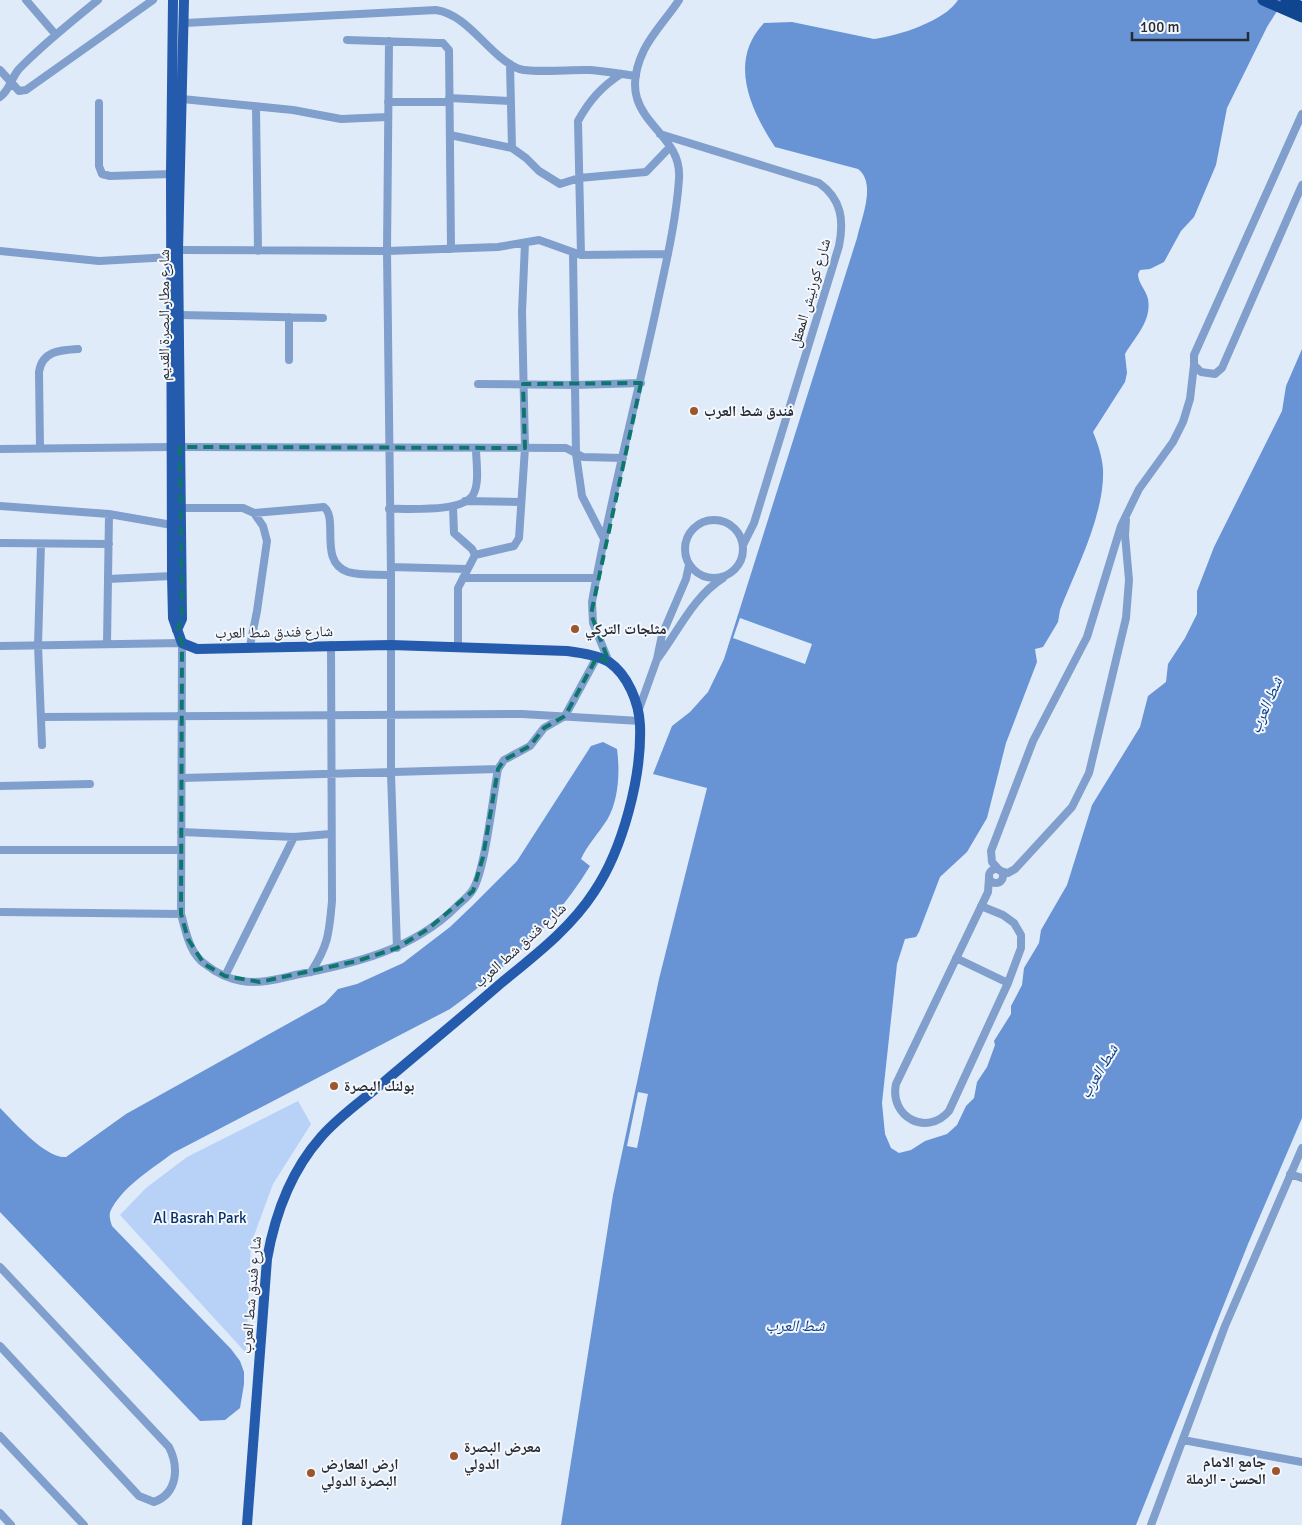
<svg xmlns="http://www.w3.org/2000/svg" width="1302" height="1525" viewBox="0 0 1302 1525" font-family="Signika,'Noto Naskh Arabic',sans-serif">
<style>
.green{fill:#b8d1f6}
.water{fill:#6893d4}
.pier{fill:#e0ebfa}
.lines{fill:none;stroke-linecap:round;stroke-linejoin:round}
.minor{stroke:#809fcc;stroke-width:8}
.major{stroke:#245bad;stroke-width:10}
.highway{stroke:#10458f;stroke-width:11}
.marked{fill:none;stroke:#0f766e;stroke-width:4;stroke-dasharray:10 6;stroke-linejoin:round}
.poi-dot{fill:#9c562d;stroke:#f4f7fc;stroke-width:2}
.labels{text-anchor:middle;stroke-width:4;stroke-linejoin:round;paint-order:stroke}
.street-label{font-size:15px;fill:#262c36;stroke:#f4f7fc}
.poi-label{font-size:15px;font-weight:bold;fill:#262c36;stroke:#f4f7fc;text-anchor:start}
.park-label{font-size:15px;fill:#052f69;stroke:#f4f7fc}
.water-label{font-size:16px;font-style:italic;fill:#09418d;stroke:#f4f7fc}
</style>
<rect width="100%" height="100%" fill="#e0ebfa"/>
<path class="green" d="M298 1101 311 1124 273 1184 251 1244 246 1353 120 1215 146 1188 187 1157Z"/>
<path class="water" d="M958 0H1284L1267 27 1227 108 1216 165 1194 217 1181 231 1164 262 1150 269 1140 270 1138 274C1138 283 1146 290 1148 299 1152 321 1135 337 1125 354L1127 373 1125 382 1093 432C1098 444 1102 456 1103 469 1105 514 1076 569 1060 610L1058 622 1043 647 1035 649 1037 662 1006 743 987 818 967 852 940 877 919 932 916 937 905 939 897 964 882 1103 885 1134 891 1148 899 1153 911 1150 925 1141 947 1134 957 1125 966 1106 974 1098 977 1082 987 1067 995 1045 994 1041 1011 1014V1006L1022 985 1024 968 1039 943 1041 930 1067 885 1092 805 1140 727 1148 696 1166 682 1168 664 1185 638 1197 614V591L1214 547 1282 411 1286 386 1302 349V1118L1248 1244 1136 1525H561L613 1195 659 979 707 788 653 774 672 726 690 712 708 692 724 659 857 238C861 219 877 183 858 169L775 147C750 109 728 61 764 23L792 22 874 39C898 36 945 21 958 0Z
M603 742 617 749C620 771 619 800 607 820 598 834 588 844 581 859L590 866C555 924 505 969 450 1009L173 1153C153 1168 125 1185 112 1208 108 1214 110 1220 112 1226L231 1349 240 1361 244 1372V1384L240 1408 225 1420 200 1421 0 1212V1108C14 1122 46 1159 66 1157L126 1114 325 1003 338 989 357 984 403 963 450 927 472 906 517 861 591 746Z"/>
<path class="pier" d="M740 618 812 644 805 664 733 638Z
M638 1092 648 1094 637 1148 627 1146Z"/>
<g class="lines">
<path class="minor" d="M26 0 56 35
M185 23 436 10C469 15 487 54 517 68 528 74 573 69 590 70 605 71 620 74 636 76
M347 40 438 43H443L449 50 451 249
M389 41 387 251 391 575V774L397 948
M510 64 512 148
M0 70 19 91 26 90 153 0
M0 97C10 90 11 78 19 69 43 44 71 22 98 0
M449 98 511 101
M182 99 293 110 341 119 387 117
M388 102H449
M99 103V166L102 174 110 176 171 174
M256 108 258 251
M1302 114 1194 355V365L1201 372 1215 374 1222 368 1302 185
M660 134 819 183C842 199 844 221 839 246L754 523 743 545
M450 135 512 148 526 158 539 171 560 184 579 178 646 172 670 147
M178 250 387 251 498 247 539 240 581 255 668 254
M0 251 99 261 171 257
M573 253 576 454 582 496 604 539
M581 255 578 121C589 101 601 87 621 74
M179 315 323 318
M289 317V360
M478 384 576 385 641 383
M180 447 566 448 583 457 623 458
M40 448 39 372C42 351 60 350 78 349
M0 449 172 447
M465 501 521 502
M0 506 109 514 172 525
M453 507 454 533 472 549 475 555
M181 508H243L254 513 263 526 267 541 257 611 250 646
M389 509C409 508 462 513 473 495 480 483 476 462 476 448
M254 513 324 507C339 519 318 562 348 572 361 576 378 574 391 575
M685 549a29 29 0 1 1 58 0a29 29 0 1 1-58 0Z
M0 543 109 544
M41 544 38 645 42 745
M391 567 467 569
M463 578H596
M108 579 172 576
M107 644 109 514
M0 646 182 643 181 914C186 931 189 953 205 964 215 972 229 979 242 981 260 984 278 979 295 975 353 964 413 950 456 907 461 902 468 897 472 891 485 873 493 795 498 769L504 760 530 746 544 728 565 716 597 657
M458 647V588L475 555 514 546 519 538 525 448 522 312 525 243
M658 658C679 630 693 597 723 578
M609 662 593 623 592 602C609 504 635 407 656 310 665 267 676 223 679 179 683 127 610 121 644 50 653 32 668 17 679 0
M639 709 657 659 662 635 686 579 689 565
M41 717 522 714 640 721
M182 778 498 769
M0 786 90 784
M181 832 294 837 330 834
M0 850H181
M989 876a7 7 0 1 1 14 0a7 7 0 1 1-14 0Z
M999 870 992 862 991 851 1033 741 1087 637 1121 526 1139 489 1173 442 1183 422 1190 399 1194 365
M1001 871 1008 873 1015 869 1072 807 1089 773 1126 618 1129 580 1125 535 1126 520
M981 906 1003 915 1014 923 1021 935V948L1008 983 949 1111C927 1137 889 1117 896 1084L988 892 989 878
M0 912 181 914
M956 958 1008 983
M311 972C329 944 329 933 332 901L331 645
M225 976 294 837
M1290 1174 1302 1178
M0 1267 169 1447C179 1467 178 1493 154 1502L139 1496 0 1346
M0 1436 84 1525
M1183 1440 1302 1462
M0 1513 11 1525
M1151 1525 1225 1326 1302 1148"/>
<path class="major" d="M173 0 171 174 172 576 173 618 182 643 197 649 391 645 567 651C581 653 597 655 609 662 628 675 639 703 640 725 642 776 623 849 594 892 570 929 534 956 500 984 462 1017 423 1049 384 1082 363 1100 339 1116 321 1137 290 1172 275 1214 267 1259L247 1525
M177 630 182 619 178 250 184 0"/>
<path class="highway" d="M1263 0 1302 17
M1286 0 1302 7"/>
</g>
<path class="marked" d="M641 383 591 614 609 662 597 657 565 716 544 728 530 746 504 760 498 769 483 857 473 891 428 929 397 948 357 961 260 982 225 976 204 964 188 939 181 914 182 643 177 630 182 619 180 447 525 448 523 384Z"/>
<g class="poi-dot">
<circle cx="694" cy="411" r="5"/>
<circle cx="575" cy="629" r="5"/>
<circle cx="334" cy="1086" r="5"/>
<circle cx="454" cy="1456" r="5"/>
<circle cx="1276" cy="1471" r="5"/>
<circle cx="311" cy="1473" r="5"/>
</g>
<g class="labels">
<g class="street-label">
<text transform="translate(810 293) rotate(-74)" y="5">شارع كورنيش المعقل</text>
<text transform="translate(164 315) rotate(-90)" y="5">شارع مطار البصرة القديم</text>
<text transform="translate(274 632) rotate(-1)" y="5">شارع فندق شط العرب</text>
<text transform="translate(520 945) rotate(-42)" y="5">شارع فندق شط العرب</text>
<text transform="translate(251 1295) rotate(-85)" y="5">شارع فندق شط العرب</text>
</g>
<g class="poi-label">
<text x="704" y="416">فندق شط العرب</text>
<text x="585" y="634">مثلجات التركي</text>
<text x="344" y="1091">بولنك البصرة</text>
<text x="464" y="1452">معرض البصرة<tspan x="464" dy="17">الدولي</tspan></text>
<text x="1266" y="1467" text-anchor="end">جامع الامام<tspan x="1266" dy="17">الحسن - الرملة</tspan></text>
<text x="321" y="1469">ارض المعارض<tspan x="321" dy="17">البصرة الدولي</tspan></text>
</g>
<g class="park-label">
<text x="200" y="1223">Al Basrah Park</text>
</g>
<g class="water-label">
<text transform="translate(1265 705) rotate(-66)" y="6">شط العرب</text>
<text transform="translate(1098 1071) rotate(-59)" y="6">شط العرب</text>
<text x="795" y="1331">شط العرب</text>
</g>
</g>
<path d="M1132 32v8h116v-8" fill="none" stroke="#262c36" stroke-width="2.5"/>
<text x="1140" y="32" font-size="15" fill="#262c36" stroke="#f4f7fc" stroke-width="4" paint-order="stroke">100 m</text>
</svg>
